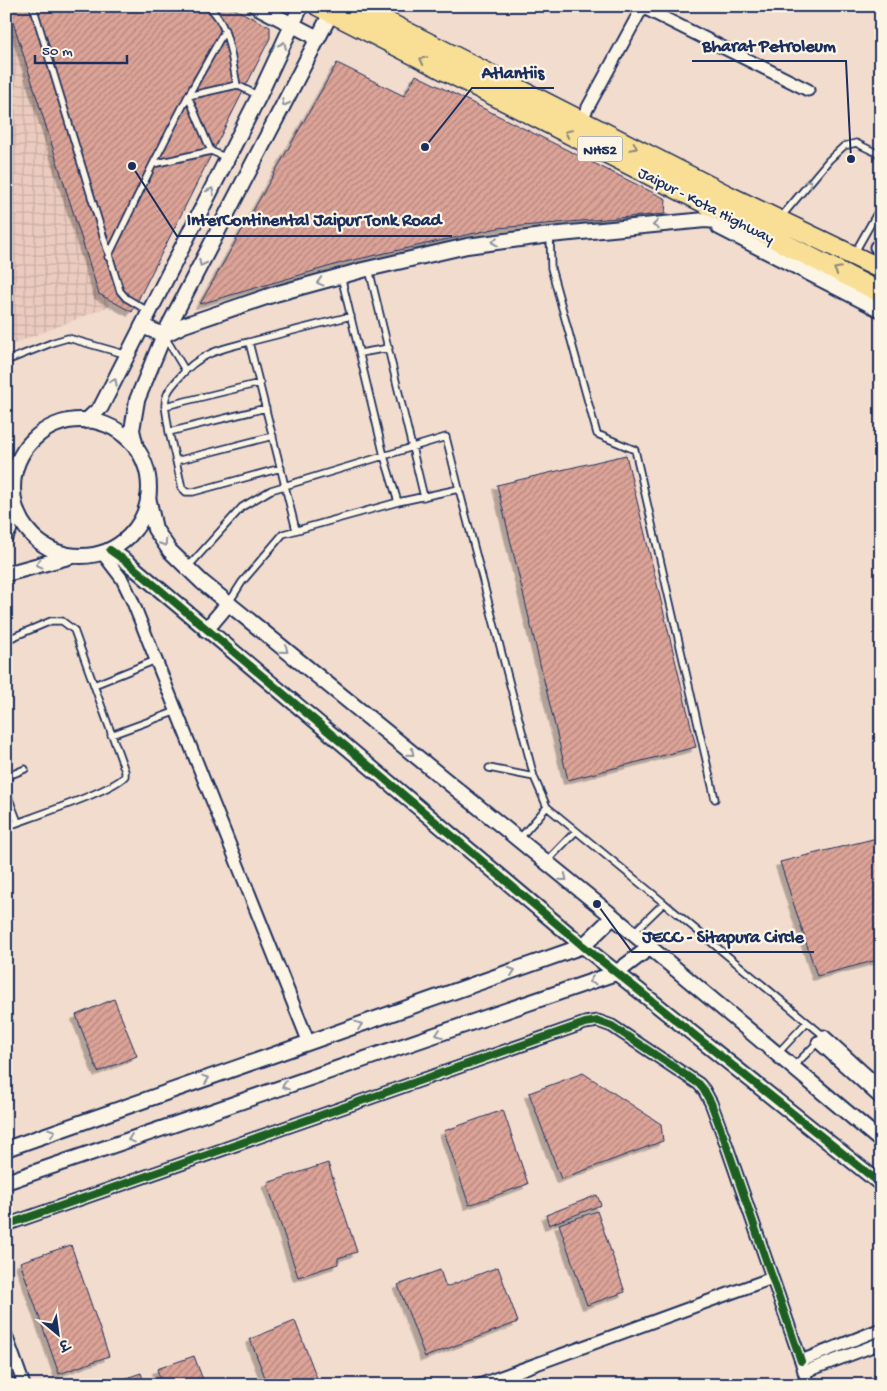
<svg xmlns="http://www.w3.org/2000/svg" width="887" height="1391" viewBox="0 0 887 1391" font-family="'Gochi Hand','Playpen Sans Deva',sans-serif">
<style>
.industrial{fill:url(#industrial-grid)}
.building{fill:url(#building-hatch);stroke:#1b2f5e;filter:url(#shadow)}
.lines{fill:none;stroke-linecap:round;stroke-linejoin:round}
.service-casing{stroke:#1b2f5e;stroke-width:9}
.minor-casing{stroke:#1b2f5e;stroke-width:15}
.tertiary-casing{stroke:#1b2f5e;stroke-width:18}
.trunk-casing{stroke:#1b2f5e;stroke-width:22}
.service{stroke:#fcf5e5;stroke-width:5.5}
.minor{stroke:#fcf5e5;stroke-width:11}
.tertiary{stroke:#fcf5e5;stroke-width:14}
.trunk{stroke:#f9df96;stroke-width:19}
.cycleway-casing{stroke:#fcf5e5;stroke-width:11}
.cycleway{stroke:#1b5e20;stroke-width:8}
.oneway{stroke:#8c92a2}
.oneway2{stroke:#8a877a}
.labels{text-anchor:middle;stroke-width:4.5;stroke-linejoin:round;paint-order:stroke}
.shield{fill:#fcf5e5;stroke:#5e6a86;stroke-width:1}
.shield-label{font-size:15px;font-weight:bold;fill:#1b2f5e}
.street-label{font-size:16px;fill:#1b2f5e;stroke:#fcf5e5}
.leader{fill:none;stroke:#1b2f5e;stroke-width:2}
.callout-dot{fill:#1b2f5e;stroke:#fcf5e5;stroke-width:2}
.callout-label{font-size:18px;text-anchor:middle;font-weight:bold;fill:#1b2f5e;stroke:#fcf5e5;stroke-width:4.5;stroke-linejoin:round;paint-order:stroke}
</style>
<defs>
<pattern id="industrial-grid" width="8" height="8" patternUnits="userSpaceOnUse" patternTransform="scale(1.25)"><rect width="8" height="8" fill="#ebcbbe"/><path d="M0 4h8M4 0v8" fill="none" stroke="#c9afa6"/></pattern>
<pattern id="building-hatch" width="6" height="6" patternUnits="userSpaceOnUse" patternTransform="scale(1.25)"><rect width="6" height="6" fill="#dca397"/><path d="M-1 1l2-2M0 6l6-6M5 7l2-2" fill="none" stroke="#b2857e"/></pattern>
<filter id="shadow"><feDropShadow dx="-4.5" dy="4.5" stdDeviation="0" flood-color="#0004"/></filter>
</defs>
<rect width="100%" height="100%" fill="#f2dcce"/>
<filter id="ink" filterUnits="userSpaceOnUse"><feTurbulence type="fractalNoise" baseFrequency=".02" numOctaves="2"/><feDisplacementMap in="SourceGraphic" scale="10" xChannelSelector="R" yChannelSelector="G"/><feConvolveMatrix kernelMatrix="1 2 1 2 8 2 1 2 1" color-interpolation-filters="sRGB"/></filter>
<g filter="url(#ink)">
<path class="industrial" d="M6 6H18L110 306 6 347Z"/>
<path class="building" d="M8 6H229L270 27V38L132 312 99 294Z
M337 63 404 96 416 75 666 199 665 214 498 228 345 262 200 304Z
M626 455 696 747 568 780 497 485Z
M881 837V959L817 976 780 862Z
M114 999 137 1056 98 1072 76 1015Z
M583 1073 661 1124 663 1141 561 1179 529 1093Z
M503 1110 528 1184 469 1205 444 1131Z
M328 1163 357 1252 338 1258V1264L298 1277 267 1183Z
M597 1195 601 1205 549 1225 546 1215Z
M597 1211 625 1292 587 1305 559 1224Z
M71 1245 109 1356 59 1374 20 1262Z
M498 1267 518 1322 425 1357 398 1285 440 1270 446 1287Z
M295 1321 317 1378 305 1382 306 1385H268L250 1339Z
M194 1356 205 1385H162L157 1369Z
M141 1373 145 1385H106Z"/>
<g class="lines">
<g class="service-casing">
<path id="service" d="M33 6 120 291 126 298 148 311
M208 6C230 25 231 58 237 85L259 96
M227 158 211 151 188 96 237 85
M153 164 188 96 225 30
M781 217 829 160 844 146 856 143 881 155
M550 235 551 268 597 434 635 450 715 799
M855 252 881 206
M108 257 153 164 211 151
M369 269 424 497
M341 276 384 456 398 502
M165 337 185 370
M249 342C219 349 198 354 178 379 170 388 165 394 165 406L260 383
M360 353 389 348
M6 361 54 342 68 338 128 355
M165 406 169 432 266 408
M169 432 176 461 273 436
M176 461 182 488 186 492H193L281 468
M296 530 249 342 351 316
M188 567 242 507 271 490 446 437 459 489
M228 604 242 582 283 534 398 502 459 489 534 777
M6 640 51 621H62L74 630 125 771V776C113 791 29 818 6 827
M94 685 156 660
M111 735 177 711
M489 768 534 777 547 807 519 839
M6 777 25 769
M6 791 18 822
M547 807 664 903
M546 862 576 831
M633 933 664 903 824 1036 793 1067
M778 1053 807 1022"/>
</g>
<g class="minor-casing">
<path id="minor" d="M642 7 808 90
M581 120 643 6
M881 244 876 247 881 249
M102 553 122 579 132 600 309 1043
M824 1036 881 1088
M818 1042 881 1099
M6 1225 585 1023 598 1021 612 1026 699 1084 704 1090 711 1103 724 1138 801 1361
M6 1335 24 1385
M804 1372 881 1343
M479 1385 772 1278
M808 1385 801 1361 881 1329"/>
</g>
<g class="tertiary-casing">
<path id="tertiary" d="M256 6 318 38
M719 227 881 310
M142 326 164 335 184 325 275 294 363 270 467 246 550 235 705 220 728 222 737 225
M13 488a68 68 0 1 1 136 0a68 68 0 1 1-136 0Z
M86 421 101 407 259 96 301 6
M136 447 132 430 137 400 164 335 331 13
M148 497 155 529 170 551 202 582 610 914 881 1141
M6 535 9 530 13 503
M110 550 127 562 583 946 881 1184
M6 574 72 556
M206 630 228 604
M6 1149 583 946 613 917
M6 1182 616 973 649 948"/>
</g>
<g class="trunk-casing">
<path id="trunk" d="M318 6 881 293
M356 6 729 196 881 269"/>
</g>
<use href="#service" class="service"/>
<use href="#minor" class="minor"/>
<use href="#tertiary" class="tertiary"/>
<use href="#trunk" class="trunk"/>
<g class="cycleway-casing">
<path id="cycleway" d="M110 550 127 562 583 946 881 1184
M6 1225 585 1023 598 1021 612 1026 699 1084 704 1090 711 1103 724 1138 801 1361"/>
</g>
<use href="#cycleway" class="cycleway"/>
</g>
<defs><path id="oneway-chevron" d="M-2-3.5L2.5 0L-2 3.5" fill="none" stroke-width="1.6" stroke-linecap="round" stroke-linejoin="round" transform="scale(1.25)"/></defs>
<g class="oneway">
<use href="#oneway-chevron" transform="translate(283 45) rotate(-66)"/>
<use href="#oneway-chevron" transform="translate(285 103) rotate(117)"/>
<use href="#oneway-chevron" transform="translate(809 183) rotate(-50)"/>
<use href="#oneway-chevron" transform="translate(211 191) rotate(-63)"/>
<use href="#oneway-chevron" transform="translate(656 225) rotate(174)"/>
<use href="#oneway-chevron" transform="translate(495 242) rotate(172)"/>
<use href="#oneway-chevron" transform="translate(202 263) rotate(117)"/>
<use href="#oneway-chevron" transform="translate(320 282) rotate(165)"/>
<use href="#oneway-chevron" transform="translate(114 382) rotate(-63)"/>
<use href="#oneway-chevron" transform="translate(164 543) rotate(57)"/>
<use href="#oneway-chevron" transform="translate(39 564) rotate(166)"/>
<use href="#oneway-chevron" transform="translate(285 650) rotate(39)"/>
<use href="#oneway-chevron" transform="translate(411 753) rotate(39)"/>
<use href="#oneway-chevron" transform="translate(564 878) rotate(39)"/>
<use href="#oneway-chevron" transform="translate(512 971) rotate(-19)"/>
<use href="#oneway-chevron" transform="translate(592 981) rotate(161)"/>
<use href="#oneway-chevron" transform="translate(359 1025) rotate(-19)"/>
<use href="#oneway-chevron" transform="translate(439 1034) rotate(161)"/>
<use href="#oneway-chevron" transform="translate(206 1079) rotate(-19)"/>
<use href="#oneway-chevron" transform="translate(285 1086) rotate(161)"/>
<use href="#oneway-chevron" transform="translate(52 1132) rotate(-19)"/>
<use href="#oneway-chevron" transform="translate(131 1139) rotate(161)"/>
</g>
<g class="oneway2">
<use href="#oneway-chevron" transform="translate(423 60) rotate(-153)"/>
<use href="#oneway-chevron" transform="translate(568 133) rotate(-153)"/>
<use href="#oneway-chevron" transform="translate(634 147) rotate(27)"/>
<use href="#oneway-chevron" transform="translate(837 270) rotate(-153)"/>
</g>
</g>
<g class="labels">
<rect class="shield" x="577.5" y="136.5" width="45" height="25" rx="4"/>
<g class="shield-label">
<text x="600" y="154">NH52</text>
</g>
<g class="street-label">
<text transform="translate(707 204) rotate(27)" y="6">Jaipur - Kota Highway</text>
</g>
</g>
<path class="leader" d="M851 159L846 61H692M425 147L472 88H554M132 166L177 236H452M597 904L632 952H814"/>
<g class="callout-dot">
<circle cx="851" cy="159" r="5"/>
<circle cx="425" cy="147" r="5"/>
<circle cx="132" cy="166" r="5"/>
<circle cx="597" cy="904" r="5"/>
</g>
<g class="callout-label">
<text x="769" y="51">Bharat Petroleum</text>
<text x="513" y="78">Atlantiis</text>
<text x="314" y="225">InterContinental Jaipur Tonk Road</text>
<text x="723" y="942">JECC - Sitapura Circle</text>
</g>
<rect width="887" height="1391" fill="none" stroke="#fcf5e5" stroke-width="25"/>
<rect x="12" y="12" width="862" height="1366" fill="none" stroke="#1b2f5e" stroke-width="2" filter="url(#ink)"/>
<g transform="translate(58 1334) rotate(151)" stroke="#fcf5e5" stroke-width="4" paint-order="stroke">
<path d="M0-4L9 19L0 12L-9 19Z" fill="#1b2f5e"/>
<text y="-8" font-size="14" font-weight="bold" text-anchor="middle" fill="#1b2f5e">उ</text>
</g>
<path d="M35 55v8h92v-8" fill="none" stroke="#1b2f5e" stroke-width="2.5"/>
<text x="42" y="55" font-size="15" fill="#1b2f5e" stroke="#fcf5e5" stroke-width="4" paint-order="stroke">50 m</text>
</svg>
